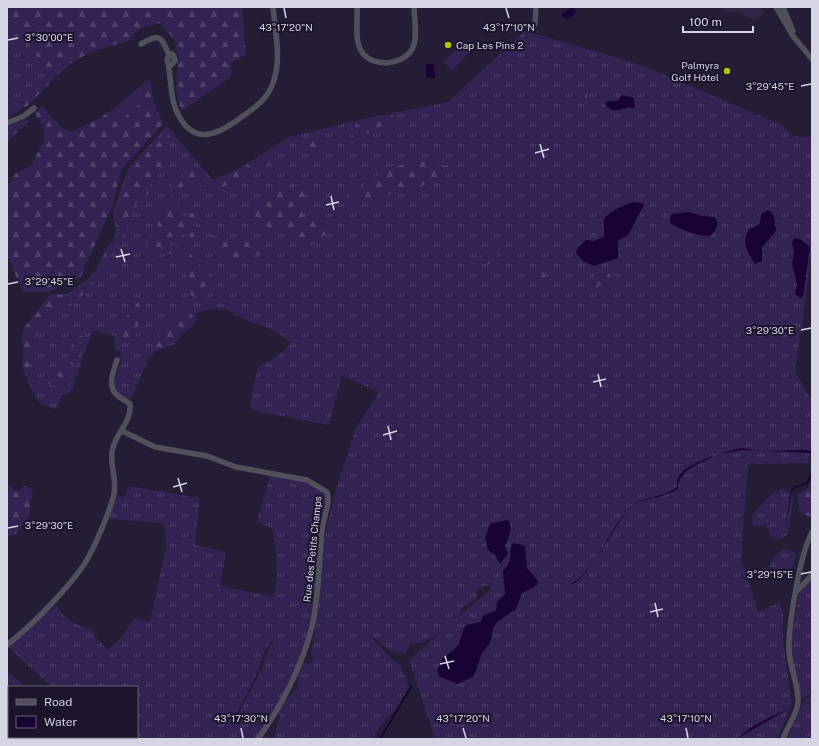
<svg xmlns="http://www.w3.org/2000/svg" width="819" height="746" viewBox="0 0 819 746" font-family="'Public Sans',sans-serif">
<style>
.built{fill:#2f2544}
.grass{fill:url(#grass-tufts);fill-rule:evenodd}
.forest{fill:url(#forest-firs)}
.pitch{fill:#332352}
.water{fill:#180334}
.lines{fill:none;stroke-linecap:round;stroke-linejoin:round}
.minor{stroke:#524f5c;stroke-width:5.5}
.ticks{fill:none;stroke:#d7d4e4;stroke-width:1.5}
.poi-dot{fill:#b1c500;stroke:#1b142b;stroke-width:1.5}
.labels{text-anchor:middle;stroke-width:4;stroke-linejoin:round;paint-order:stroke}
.poi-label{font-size:10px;fill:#d7d4e4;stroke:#1b142b;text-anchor:start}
.street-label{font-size:10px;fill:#d7d4e4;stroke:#1b142b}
.ticks-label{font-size:10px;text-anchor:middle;fill:#d7d4e4;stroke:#1b142b;stroke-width:4;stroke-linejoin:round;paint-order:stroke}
</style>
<defs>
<pattern id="grass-tufts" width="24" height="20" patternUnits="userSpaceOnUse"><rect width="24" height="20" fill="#332352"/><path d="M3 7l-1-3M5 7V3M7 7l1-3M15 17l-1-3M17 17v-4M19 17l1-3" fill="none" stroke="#50426b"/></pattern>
<pattern id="forest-firs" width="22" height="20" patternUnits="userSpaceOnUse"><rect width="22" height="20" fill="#332352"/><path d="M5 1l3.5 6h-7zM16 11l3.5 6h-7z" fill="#50426b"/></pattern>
</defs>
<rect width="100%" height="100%" fill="#251d36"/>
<path class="built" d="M723 7H760L766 14 755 20 744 16 743 13 723 11Z"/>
<path class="grass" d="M7 19 54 78 50 83H39L22 102 21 109 12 115 7 91Z
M525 31 638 64 782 125 792 136 812 137V244L803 320 795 371 812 402V439L808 463 748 464 741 559 758 612 779 603 783 611V641L792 704 777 739H435L409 660 441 632 422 643 410 644 405 654 390 651 373 637V639C381 648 388 659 400 664L409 686 394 712 386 718 372 739H262L265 735 271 738 274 737 280 716 278 712 283 703 298 686V675L303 663 310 664 313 661 311 653 315 630 322 547 335 493 356 428 379 392 342 376 329 425 252 410 250 402 258 367 278 356 291 343C277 330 262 326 244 319 238 317 232 311 225 310 215 308 203 309 195 314L197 318 190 329 183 332 175 344 158 350 150 357 130 400C126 399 124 398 121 396 105 383 126 366 120 351L115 350V336L94 330 92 331 71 392 62 395 59 405 55 409 39 403 28 382 22 366 24 353 22 339 24 327 51 294H67L90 278 97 268 106 248 113 242 116 234 113 212 128 169 167 126 213 180 242 167 289 137 364 119 448 102ZM488 585 492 589 458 617 463 606 476 599 478 588Z
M270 475 302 480 326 492 327 498 313 611 305 645 283 694 267 724 255 739H92L94 737H137V687H52L7 646 46 613 52 611 51 610 57 605C62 619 78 626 92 629L95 637 108 650 120 639 134 619 150 621 166 548 165 524 104 518 115 496 124 498 129 486 200 498 195 545 226 552 220 586 273 597C280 574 276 551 272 528L257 522ZM274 639 273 644 269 648 261 671 238 715H236L258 671 266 648Z
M782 489 794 496 787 535 780 539 771 537 765 523 763 525 753 526 752 516 770 495Z
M784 549 796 553 791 572H784L775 579 769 575C770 563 773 555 784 549Z
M812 577V692L801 699 791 651V638L799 594Z
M7 671 25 687H9V698L7 696Z
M812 695V739H787L804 701Z
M9 702V737H90L89 739H7V703Z"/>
<path class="forest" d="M7 7H242L246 55 231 63V77L181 111 176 89 178 55 174 39 160 23 139 29 128 41 93 51 71 63 54 78 7 19Z
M150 79 153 99 163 124 122 168 112 207 80 278 47 292H23L7 255V187L15 174 32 165C43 137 53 141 34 112L42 106 61 127 71 132 98 119 115 108 123 118 139 104 131 94Z
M39 83H50L26 107H21C22 95 30 89 39 83Z
M575 89 588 95 586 100 573 92Z
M393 115 400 119 394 130H388L382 127C379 130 377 130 373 131 366 133 364 139 354 137L352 133 356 124 360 126 367 121 374 122 376 118 381 117 384 120Z
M23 120 29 121 7 142V127Z
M166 132 171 138 164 158 166 162 156 178 150 181 149 193 136 203 138 212 130 217 124 237 118 244 115 212 128 176 141 157Z
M315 136 321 138 322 141 327 139 329 142 319 150V153L310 156 305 143Z
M275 155 273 163 259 164 258 169 242 175 228 185 214 188V184L221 178 245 168 258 159Z
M418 160 445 166 455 162 456 167 448 170 441 178H431L430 182 417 188 398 189 377 202 365 203 351 200 347 197 349 192 362 190C366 176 404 163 418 160Z
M186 162 197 169 204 181 201 183V188H191L184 184C178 195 177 202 180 214L184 216 193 213 196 216 195 221 192 223 195 225 194 239H189L177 231 172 234 175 241 170 245 165 253 156 258 154 254V247L149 248 148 245 152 232 155 228 159 233 160 231 155 219C159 206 174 207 173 191L169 189 174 182 175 176 178 175 183 182 185 181 184 166Z
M298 185 306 193 300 203 303 215C316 215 326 221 328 234L321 237 311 245 295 241 282 232 241 216V212L248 210 250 203 283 188Z
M211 236C223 237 234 236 244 242L247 238 253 240 265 248V253C236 258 227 268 204 242Z
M174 244 190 253 202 269 219 284 207 296 194 297 184 289C186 277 191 251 169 254L171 247Z
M108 247 112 249V252L93 283 76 302 48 298 52 294 67 295 84 284 96 270Z
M482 252H485L489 255 497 252 498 261 495 263 485 264 479 258Z
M543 271 545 275 543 281 538 282V272Z
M595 273H609L614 281 611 288 604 289 600 284 597 289H591L590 284Z
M139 300H141V316L135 334 137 338C126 347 118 337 117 327L132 311Z
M47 301 53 303H71L72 305 53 307 48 310 35 339 29 362V374L23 366 25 327Z
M190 312 194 318C190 328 186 326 181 332 174 343 166 348 152 350V345L159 342C156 324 174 315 190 312Z
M79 335 83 337 86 343 75 369 67 358 72 345 78 340Z
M63 364 67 372 72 374 73 379 68 387 67 391 45 382 55 383 59 381 56 371Z
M812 478V517L801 514 797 494 808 488Z
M12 485 15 492 21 490 24 486 31 488 33 495 30 503 29 516 16 534 7 537V494L9 490 7 486Z"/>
<path class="pitch" d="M461 45 469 53 452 71 443 62Z
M7 91 12 115 7 119Z
M131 94 139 104 123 118 115 108Z"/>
<path class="water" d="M573 7 577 12 568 19 563 18 562 13Z
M426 64H434L435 78H426Z
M622 95 634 98 635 107 633 108C623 105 618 116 606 106L605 103 608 101H617Z
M634 202 642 203 644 205 628 235 619 240 618 243V258L594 266 583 261 576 253 578 247 586 240 593 241 604 237C605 231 603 226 604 220 606 213 627 203 634 202Z
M766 211H770L774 216 776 231 762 247V261L755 264C749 254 740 242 749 230 752 227 756 228 760 223L761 214Z
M689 212 702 216 715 217 718 224C716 228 714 233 711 235 706 239 675 228 670 223V219L672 214Z
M794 238 800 239 810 247 803 297 800 298 795 294 797 284 792 264 794 253 792 242Z
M741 448 761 451 806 450 812 451V453L743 450 719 454Z
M713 455 712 457C696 466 679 469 678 489 675 490 671 493 667 494 654 499 642 498 630 508 617 520 586 586 570 584 597 572 609 527 631 507 644 496 659 498 673 490L677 487C675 468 700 463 713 455Z
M812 470V476L808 484 795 488 792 491 784 536 791 490 794 487 806 483Z
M506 520 509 521C513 530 508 538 505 546L508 554 500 564 495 555 488 550 485 538 490 524Z
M514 543 525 546 527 568 538 581 537 585 522 593 516 609 497 622 493 628 490 643 482 653 474 676 458 684 440 677 437 671 443 658 458 646 464 628 467 625 480 622 484 615 496 611 497 602 505 594 503 571 510 561 511 545Z
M411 685 412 687 381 739H379Z
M792 707 736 739 753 726Z"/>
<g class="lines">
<path class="minor" d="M357 7C358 20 354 41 362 52 373 69 406 65 413 47 418 36 414 18 414 7
M776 7 793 36 812 59
M783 7 793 31
M535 24 536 7
M141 44C160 33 161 36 169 55
M169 67 175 61 174 56 172 54 167 59C172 77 169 99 179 116 196 148 222 132 243 116 256 107 268 98 273 83 282 60 275 31 273 7
M7 123 24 116 34 108
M122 431 155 447 207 456 236 467 307 480 327 492C331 504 323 518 322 530 319 562 319 596 312 627 302 666 281 707 258 739
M797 591 812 575
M7 645C32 625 65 592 83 566 93 552 110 511 114 494 117 478 110 466 112 452 114 434 132 423 130 404 126 401 120 398 116 394 107 386 114 370 117 360
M783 739C787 727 797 715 798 702 799 686 790 668 789 651 788 626 800 554 812 532"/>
</g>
<path class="ticks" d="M284 8 286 18M506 8 509 18M8 40 18 38M801 86 811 84M540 144 544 158M535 153 549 149M331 196 334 210M326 205 339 202M121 249 125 262M116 257 130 254M8 284 18 282M801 330 811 328M598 374 601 387M593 382 606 379M388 426 391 440M383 435 397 431M178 478 182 492M173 487 187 483M8 528 18 526M801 574 811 572M655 603 658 617M650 612 663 609M445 656 449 669M440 664 454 661M241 728 243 738M463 728 466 738M686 728 688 738"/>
<g class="poi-dot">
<circle cx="448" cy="45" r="4"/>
<circle cx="727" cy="71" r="4"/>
</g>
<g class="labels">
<g class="poi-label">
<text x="456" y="49">Cap Les Pins 2</text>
<text x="719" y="69" text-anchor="end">Palmyra<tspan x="719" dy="12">Golf Hôtel</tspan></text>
</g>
<g class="street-label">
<text transform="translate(312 549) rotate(-84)" y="4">Rue des Petits Champs</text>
</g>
</g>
<g class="ticks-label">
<text x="286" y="31">43°17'20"N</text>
<text x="509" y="31">43°17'10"N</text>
<text x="49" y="41">3°30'00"E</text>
<text x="770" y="90">3°29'45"E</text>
<text x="49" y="285">3°29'45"E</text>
<text x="770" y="334">3°29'30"E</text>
<text x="49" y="529">3°29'30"E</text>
<text x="770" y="578">3°29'15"E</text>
<text x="241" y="722">43°17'30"N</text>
<text x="463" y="722">43°17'20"N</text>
<text x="686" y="722">43°17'10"N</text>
</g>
<rect width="819" height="746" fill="none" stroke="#d7d4e4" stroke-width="16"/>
<rect x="8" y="686" width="130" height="52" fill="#1b142b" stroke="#666175"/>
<rect x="16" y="699" width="20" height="6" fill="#524f5c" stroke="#666175"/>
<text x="44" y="706" font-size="12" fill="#d7d4e4">Road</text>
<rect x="16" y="716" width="20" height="12" fill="#180334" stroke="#666175"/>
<text x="44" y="726" font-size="12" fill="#d7d4e4">Water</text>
<path d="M683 26v6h70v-6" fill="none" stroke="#d7d4e4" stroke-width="2"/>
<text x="689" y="26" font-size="12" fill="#d7d4e4" stroke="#1b142b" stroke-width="3" paint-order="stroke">100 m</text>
</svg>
